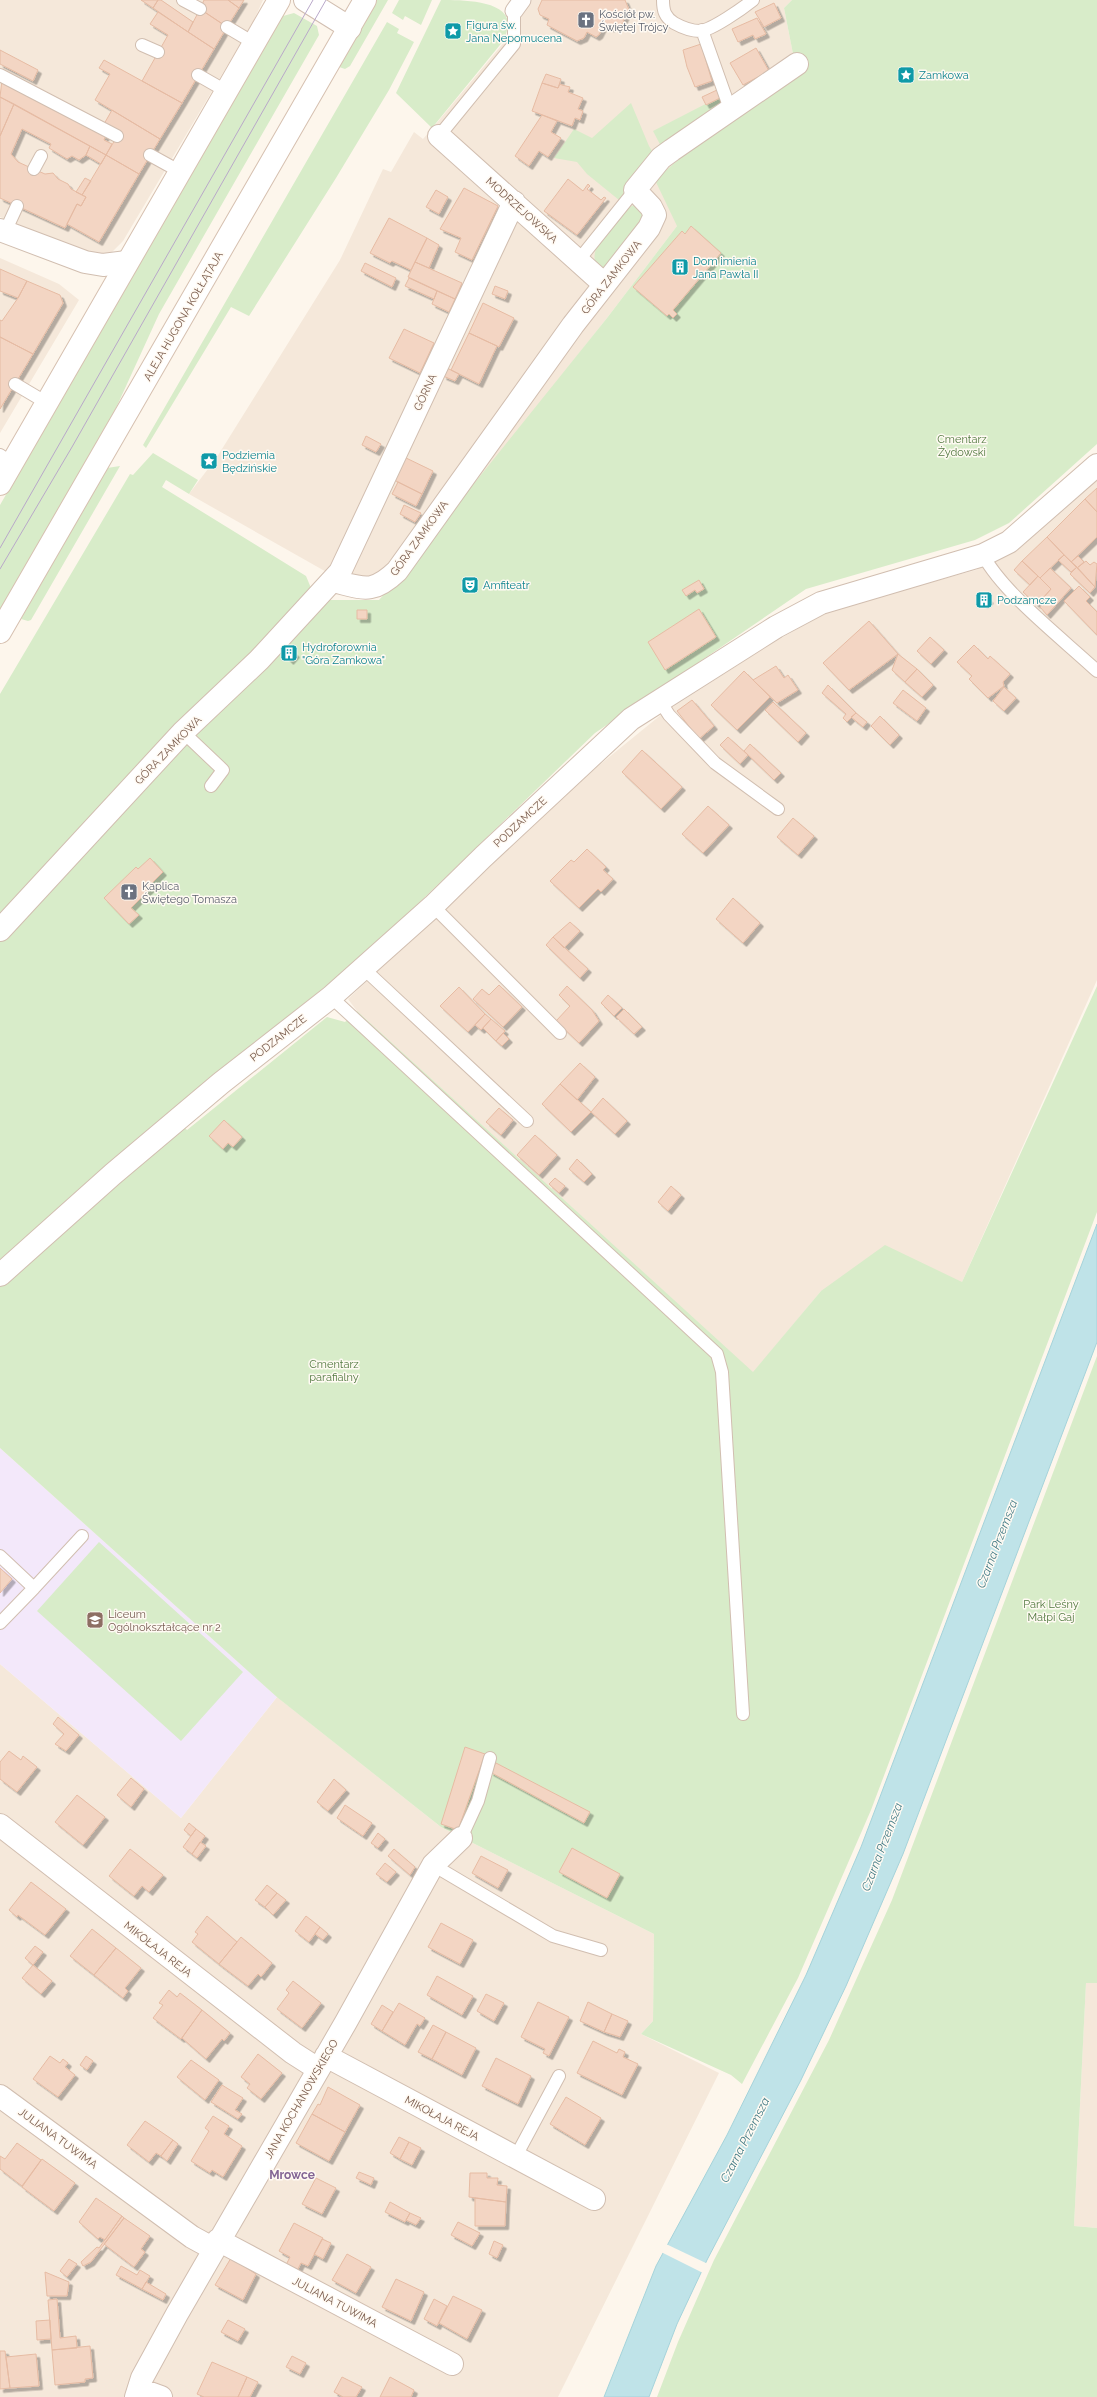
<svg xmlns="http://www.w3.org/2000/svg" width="1097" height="2397" viewBox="0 0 1097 2397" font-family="Raleway,sans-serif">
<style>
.residential{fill:#f5e8da}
.education{fill:#f3e8fa}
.green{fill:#d8ecc9}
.water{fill:#bfe3e8;stroke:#a5d3da}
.pier{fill:#fdf6ec}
.building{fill:#f3d5c3;stroke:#e6bba3;filter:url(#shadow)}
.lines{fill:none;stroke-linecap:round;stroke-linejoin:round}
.service-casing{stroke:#d1beb0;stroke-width:14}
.pedestrian-casing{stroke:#d1beb0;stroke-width:19}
.minor-casing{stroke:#d1beb0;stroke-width:24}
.secondary-casing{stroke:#d6c0b0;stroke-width:24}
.service{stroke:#fff;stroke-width:12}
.pedestrian{stroke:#fff;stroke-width:17}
.minor{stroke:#fff;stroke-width:22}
.secondary{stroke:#fff;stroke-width:22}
.tram{stroke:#b9a8c9;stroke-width:1}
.labels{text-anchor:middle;stroke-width:3;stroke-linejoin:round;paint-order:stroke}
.worship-label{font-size:11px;fill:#5b616d;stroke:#fffaf3;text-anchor:start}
.culture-label{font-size:11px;fill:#0d838f;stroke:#fffaf3;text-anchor:start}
.street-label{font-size:11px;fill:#7a5c4d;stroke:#fffaf3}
.park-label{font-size:11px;fill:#537a41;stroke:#fffaf3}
.education-label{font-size:11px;fill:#785e54;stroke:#fffaf3;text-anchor:start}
.water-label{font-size:12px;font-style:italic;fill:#437c86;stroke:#fffaf3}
.neighbourhood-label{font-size:12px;font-weight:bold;fill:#846695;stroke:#fffaf3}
</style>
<defs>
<filter id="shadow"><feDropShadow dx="3.5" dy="3.5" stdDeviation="0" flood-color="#0004"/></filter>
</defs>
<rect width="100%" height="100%" fill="#fdf6ec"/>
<path class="residential" d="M0 0H263L253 22 123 241 112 252 104 255 84 254 0 217Z
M526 0H792L784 8 794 59 677 226 607 318 397 583 330 574 189 494 217 457 340 260 383 169 391 172 414 132 423 139 430 131 505 41Z
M0 258 59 284 79 300 0 433Z
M1097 476V980L962 1282 821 1291 753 1373 357 1011 348 999 570 789 662 714 769 645 833 609 976 570 1015 550Z
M0 1664 181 1818 277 1697 441 1827 654 1934 653 2021 641 2034 719 2073 558 2397H0Z
M1086 1982 1097 1983V2228L1074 2226Z"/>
<path class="education" d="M0 1448 277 1697 181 1818 0 1664Z"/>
<path class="green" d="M377 0H388L350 66 345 69 339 67Z
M399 0H432L421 25 405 16 403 20 392 13Z
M441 0C461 0 505 0 508 22 509 28 505 35 504 40L432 128 396 93Z
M792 0H1097V444L1009 523 975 540 806 589 595 733 369 951 248 1049 0 1261V936L174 751 330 600H379L395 582 607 318 677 226 655 180 794 59 784 8Z
M294 13 317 26 319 35 159 314 116 408 0 611V505L253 65 283 16Z
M387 22 399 29 397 33 414 42 389 90 336 178 249 316 231 307 146 448 143 445Z
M721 96 722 102 663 150 653 131Z
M631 103 649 146 655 156 619 200 587 174 577 162 554 158 574 129 592 138Z
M634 205 647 215 607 268C572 265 620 210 634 205Z
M153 453 198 480 189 494 166 480 162 487 306 576 311 588 293 610 0 913V694L130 474 133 475Z
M120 466 31 620 28 621 21 619 107 468Z
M1097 986V1212L871 1810 798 1978 742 2084 731 2075 641 2034 653 2021 654 1934 441 1827 278 1698 0 1448V1283L182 1125 187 1130 327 1017 345 1022 357 1011 753 1372 821 1291 885 1245 962 1282Z
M1097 1356V1983H1086L1074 2226 1097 2228V2397H657L678 2342 714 2260 829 2040 892 1900Z
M99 1542 243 1672 181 1741 37 1611Z"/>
<path class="water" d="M1097 1224V1342L903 1854 846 1986 801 2080 707 2260 677 2324 649 2397H604L656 2266 727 2135 806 1975 861 1847Z"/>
<path class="pier" d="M666 2244 708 2264 703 2273 661 2252Z"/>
<path class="building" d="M141 0H158L153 8Z
M158 0H161L193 22 188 32 153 8Z
M204 0H228L239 8 227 27 200 9Z
M228 0H244L239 8Z
M542 0H625L630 12V14L627 13 623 21 625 22 624 24 622 23 621 26 612 27 611 29 605 23 599 35 596 37 587 32 584 38 577 41 547 25 549 19 540 15 538 9Z
M774 3 781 18 764 27 755 12Z
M200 9 227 27 214 49 188 32Z
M158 12 214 49 182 103 142 81 168 35 150 24Z
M757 18 766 34 755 39 753 35 738 42 732 29Z
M701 44 712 81 695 87 687 67 683 50Z
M756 48 769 71 743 85 730 63Z
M0 50 38 70 33 81 0 64Z
M104 60 182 103 160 139 95 100 110 74 99 68Z
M546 74 561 79 558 88 542 83Z
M2 80 106 135 104 140 112 144 106 155 0 97Z
M542 83 558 88 560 84 562 85 570 87 568 92 583 98 578 109 583 111 580 120 575 118 572 126 532 111Z
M717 90 720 98 706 105 702 97Z
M0 97 14 104 0 136Z
M14 104 90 146 86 155 79 160 72 156 67 159 49 148 51 144 22 129 11 154 18 162 29 167 45 174 53 173 58 179 68 184 71 189 86 197 81 206 77 204 65 228 0 198V136Z
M112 110 160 139 139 174 106 155 119 133 104 124Z
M542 115 557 121 551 132 561 138 548 157 539 151 529 166 515 156Z
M90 146 106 155 101 164 86 155Z
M106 155 139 174 99 242 67 224 77 204 81 206 86 197 82 195Z
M85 178 91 181 82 195 76 192Z
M568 179 583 191 588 184 590 186 587 189 601 200 604 197 606 198 577 235 544 211Z
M464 188 498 206 472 260 455 252 461 238 440 229Z
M436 190 448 197 439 214 426 207Z
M389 218 427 238 411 270 392 261 390 263 370 253Z
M691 226 721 253 673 310 677 314 673 318 669 314 667 316 633 287 682 231 685 234Z
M427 238 439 245 429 268 415 262Z
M415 262 462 283 455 299 408 277Z
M365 263 396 278 392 287 361 271Z
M0 269 27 281 18 298 0 291Z
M409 278 437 291 434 299 405 286Z
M27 281 60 295 63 303 33 354 0 337V320L2 321 18 298Z
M495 286 508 291 505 299 492 294Z
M437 291 455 299 449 312 432 304Z
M483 303 514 318 499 347 469 333Z
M404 329 434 343 420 373 389 358Z
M469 333 497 346 479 384 451 370Z
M0 337 33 354 0 409Z
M447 368 459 374 455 381 443 376Z
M366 436 381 444 376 452 362 445Z
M404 457 433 471 422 494 394 480Z
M398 482 422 494 416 506 392 494Z
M1097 488V512L1085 499Z
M1085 499 1097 512V537L1071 562 1047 537Z
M404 505 421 513 415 522 400 514Z
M1047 537 1064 555 1040 578 1022 561Z
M1064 555 1077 567 1071 572 1058 560Z
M1078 556 1084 562 1077 568 1071 562Z
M1022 561 1038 576 1030 585 1014 570Z
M1086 561 1090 565 1094 562 1097 564 1095 587 1077 568Z
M1077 567 1095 587 1090 593 1070 574Z
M1050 568 1071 588 1047 615 1040 607 1046 601 1043 598 1051 589 1040 578Z
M1038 576 1051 589 1037 605 1023 592Z
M699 580 704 589 697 593 695 590 686 596 682 590Z
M1079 586 1090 597 1086 601 1097 612V635L1064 601Z
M984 594 990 600 984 605 978 600Z
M699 609 716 637 665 670 648 642Z
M357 610H367V619H357Z
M869 621 898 654 849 690 823 663Z
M930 637 944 650 931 664 917 651Z
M974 645 988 659 990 656 1010 674 1003 682 1004 686 988 698 969 679 972 676 957 662Z
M287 646 296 654 290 661 281 652Z
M898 654 917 669 905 682 892 670Z
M776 666 784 678 788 675 798 690 777 703 753 680Z
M917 669 933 685 922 697 905 682Z
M744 671 770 697 737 730 711 705Z
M828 685 856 713 847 722 843 718 846 714 822 693Z
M1004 687 1016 698 1004 711 993 701Z
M903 690 926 708 917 721 893 703Z
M692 700 714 726 699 739 677 711Z
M773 702 806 733 798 742 765 710Z
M856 713 867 722 863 727 851 717Z
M880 716 899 735 890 745 871 726Z
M728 737 748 755 740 764 720 745Z
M750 744 781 773 774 780 744 751Z
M642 750 682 787 661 809 622 772Z
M708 806 729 825 703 853 682 834Z
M793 818 814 836 798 855 777 837Z
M587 849 606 867 603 870 613 879 601 892 598 889 579 908 550 881 571 860 574 862Z
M150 858 163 872 152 883 154 885 131 908 139 915 129 924 104 898 136 867 138 869Z
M733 898 760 923 743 943 716 919Z
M570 922 580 931 564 948 553 937Z
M553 937 588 969 580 978 546 945Z
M499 985 522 1007 503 1027 473 999 482 989 489 995Z
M567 986 592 1010 599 1021 579 1043 556 1021 570 1006 559 995Z
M459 987 485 1014 468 1032 440 1006Z
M608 995 622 1008 614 1016 601 1003Z
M624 1009 642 1027 634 1034 616 1017Z
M485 1014 491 1019 481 1030 475 1025Z
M491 1019 505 1031 496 1041 483 1028Z
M503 1033 509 1039 502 1046 496 1041Z
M580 1063 595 1077 577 1100 560 1084Z
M560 1084 591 1112 571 1132 542 1104Z
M603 1098 627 1121 615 1134 591 1112Z
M499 1108 513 1120 501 1135 486 1122Z
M224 1120 242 1137 233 1147 228 1143 223 1149 209 1136Z
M535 1135 557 1155 539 1175 517 1155Z
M577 1159 592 1174 584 1182 569 1169Z
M555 1178 565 1186 559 1193 549 1184Z
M671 1186 681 1195 668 1211 658 1202Z
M0 1568 12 1579 0 1593Z
M58 1717 79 1735 66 1751 55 1744 64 1734 53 1724Z
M465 1747 485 1754 458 1830 441 1824Z
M9 1751 21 1760 23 1756 37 1767 17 1792 0 1779V1762Z
M496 1763 590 1812 584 1823 490 1772Z
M131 1778 144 1789 131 1807 117 1795Z
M334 1779 346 1790 328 1811 317 1802Z
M77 1795 105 1817 83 1845 55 1822Z
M345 1805 372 1823 363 1836 337 1818Z
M189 1823 196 1829 191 1836 184 1830Z
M196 1829 205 1836 192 1854 183 1847Z
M378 1833 385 1839 378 1848 371 1843Z
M200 1842 206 1846 197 1858 192 1854Z
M572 1848 620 1874 607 1898 559 1872Z
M130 1849 163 1875 149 1892 142 1886 134 1896 109 1876Z
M394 1849 415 1867 410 1875 388 1856Z
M481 1856 508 1870 498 1888 472 1873Z
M385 1863 396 1872 387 1882 376 1874Z
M31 1882 66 1909 45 1935 18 1915 17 1917 9 1910Z
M267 1885 277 1893 265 1907 255 1900Z
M277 1893 286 1900 273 1915 265 1907Z
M207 1916 237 1942 219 1964 192 1942 198 1934 195 1932Z
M306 1916 320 1927 309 1942 295 1931Z
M441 1923 473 1940 460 1964 428 1947Z
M320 1927 328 1934 323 1940 315 1934Z
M92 1929 116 1948 94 1975 70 1956Z
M241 1937 272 1963 261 1977 258 1974 248 1986 219 1964Z
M35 1946 43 1952 33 1965 25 1958Z
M116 1948 141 1968 125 1988 128 1991 123 1998 94 1975Z
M33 1965 52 1981 41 1994 22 1978Z
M437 1976 473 1996 462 2015 427 1995Z
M293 1981 321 2003 302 2028 277 2009 289 1993 286 1990Z
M169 1990 177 1997 180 1993 202 2010 181 2039 153 2018 163 2005 159 2003Z
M486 1994 504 2003 494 2021 477 2011Z
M538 2002 569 2017 549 2056 543 2053 545 2049 521 2037Z
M588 2002 612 2014 604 2032 580 2021Z
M399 2003 425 2018 420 2026 417 2024 405 2045 382 2031Z
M382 2005 393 2012 382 2031 371 2024Z
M202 2010 230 2033 224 2041 222 2039 206 2059 182 2038Z
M612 2014 628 2021 620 2037 604 2032Z
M433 2025 446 2032 432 2059 418 2052Z
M446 2032 476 2048 462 2075 432 2059Z
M593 2041 617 2053 619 2049 625 2052 623 2057 638 2064 622 2095 577 2073Z
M258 2054 282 2073 261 2099 247 2088 250 2084 241 2077Z
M50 2056 60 2063 63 2059 68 2063 65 2067 75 2075 58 2097 33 2079Z
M86 2056 93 2061 87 2070 80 2065Z
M496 2058 531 2076 518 2104 482 2086Z
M191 2060 219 2080 205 2100 177 2077Z
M222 2085 243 2098 235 2110 242 2114 238 2119 211 2102Z
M328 2087 360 2105 345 2132 312 2114 318 2104 320 2105Z
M566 2097 601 2118 585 2145 550 2124Z
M312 2114 345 2132 329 2161 296 2143Z
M213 2116 229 2126 224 2134 242 2146 223 2177 212 2170 210 2173 191 2161 209 2131 205 2128Z
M145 2121 173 2140 161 2156 156 2153 149 2162 127 2145Z
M399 2137 409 2142 400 2159 390 2153Z
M173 2140 178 2144 167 2161 161 2156Z
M409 2142 421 2148 412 2165 400 2159Z
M17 2143 41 2160 22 2186 0 2169V2156L5 2159Z
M42 2159 75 2183 54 2211 22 2187Z
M359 2172 374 2178 371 2185 356 2178Z
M470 2173H487V2178H498L497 2185 507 2186 506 2202 469 2197Z
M316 2178 336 2188 322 2214 302 2204Z
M96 2198 122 2216 105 2240 100 2237 98 2239 79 2222Z
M475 2198 506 2202 505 2226H475Z
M390 2202 410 2213 405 2222 385 2212Z
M410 2213 421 2218 416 2225 406 2220Z
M122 2216 124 2218 91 2262 83 2266 81 2262 97 2247 99 2248Z
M124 2218 150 2236 141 2249 145 2252 134 2267 104 2244Z
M458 2222 480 2233 472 2246 451 2235Z
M294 2223 323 2238 308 2266 301 2263 297 2271 286 2265 290 2257 279 2251Z
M322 2239 331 2243 323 2259 314 2254Z
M494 2241 503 2245 497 2258 489 2254Z
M347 2254 371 2267 356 2293 332 2280Z
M231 2258 256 2274 243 2300 215 2285Z
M69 2259 77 2264 67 2277 60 2271Z
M121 2266 137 2275 140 2270 150 2276 142 2289 116 2275Z
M45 2272 69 2282 67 2296H47Z
M396 2279 424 2292 411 2321 382 2307Z
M146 2282 166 2294 163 2300 142 2289Z
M453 2296 482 2310 467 2339 439 2323Z
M57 2299 60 2338 76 2336 77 2348 52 2350 48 2300Z
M434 2299 447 2306 437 2326 424 2319Z
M50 2320 51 2339 37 2340 36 2321Z
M228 2320 245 2329 238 2341 221 2332Z
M90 2346 93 2378 85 2379V2382L55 2385 52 2350Z
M0 2351H5L10 2388 0 2389Z
M36 2354 39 2386 10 2388 6 2357Z
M292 2356 306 2363 300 2374 286 2367Z
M212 2362 247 2377 238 2397H204L197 2394Z
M247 2377 258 2382 250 2397H238Z
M342 2377 362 2387 356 2397H343L334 2392Z
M390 2377 414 2390 411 2397H380Z"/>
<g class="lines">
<g class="service-casing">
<path id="service" d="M183 0 200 9
M663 0C663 11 665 17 674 23 683 28 690 31 700 31 712 30 743 8 753 0
M227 27 254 43
M702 30 730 109
M142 45 158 52
M0 75 117 136
M198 75 226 91
M439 136 514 44V11
M150 155 179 171
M34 169 41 156
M5 232 17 206
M578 261 635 190
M15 384 47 403
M0 455 12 463
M983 555C1003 593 1064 640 1097 671
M660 701 669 715 715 763 778 809
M183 732 223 770 211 786
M433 906 560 1033
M363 968 527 1121
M331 997 717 1354 722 1372 743 1714
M0 1556 34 1588 82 1536
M0 1623 34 1588
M461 1838 478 1801 490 1758
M433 1865 553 1936 601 1950
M515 2158 559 2076"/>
</g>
<g class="pedestrian-casing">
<path id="pedestrian" d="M514 11 522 0"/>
</g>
<g class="minor-casing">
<path id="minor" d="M305 0 350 28
M439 136 604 284
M0 230 85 262 103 265 127 262
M333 581C363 588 372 595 397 571L573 325 649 228 655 215 651 207 635 190 661 158 672 150 797 64
M0 930 183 732 259 660 340 572 514 202
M0 1275 113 1174 221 1083 331 997 433 906 483 857 631 719 776 627 821 603 983 555 1009 542 1097 465
M0 1825 293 2053 318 2069
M326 2056 594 2199
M0 2096 192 2237 214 2249
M218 2240 452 2364
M139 2389 161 2397
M136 2397 142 2378 177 2314 346 2022 433 1865 461 1838"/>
</g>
<g class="secondary-casing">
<path id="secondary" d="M0 484 279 0
M0 632 365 0"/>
</g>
<use href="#service" class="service"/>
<use href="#pedestrian" class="pedestrian"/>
<use href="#minor" class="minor"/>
<use href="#secondary" class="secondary"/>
<path class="tram" d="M0 548 313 0
M0 569 72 447 326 0"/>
</g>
<defs>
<g id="church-square" transform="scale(0.9)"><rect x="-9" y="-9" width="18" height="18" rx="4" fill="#6b7280" stroke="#fffaf3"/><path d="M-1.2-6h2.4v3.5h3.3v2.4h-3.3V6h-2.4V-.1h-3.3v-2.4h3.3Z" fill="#fff"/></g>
<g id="sight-square" transform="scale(0.9)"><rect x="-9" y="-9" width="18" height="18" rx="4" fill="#0f9aa8" stroke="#fffaf3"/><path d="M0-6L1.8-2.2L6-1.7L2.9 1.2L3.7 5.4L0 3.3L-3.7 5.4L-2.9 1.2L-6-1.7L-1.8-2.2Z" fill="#fff"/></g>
<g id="building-square" transform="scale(0.9)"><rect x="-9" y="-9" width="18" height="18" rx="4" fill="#0f9aa8" stroke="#fffaf3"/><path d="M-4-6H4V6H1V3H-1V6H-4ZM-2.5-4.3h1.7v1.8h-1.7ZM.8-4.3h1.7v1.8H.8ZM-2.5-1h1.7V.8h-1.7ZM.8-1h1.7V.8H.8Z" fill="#fff"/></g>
<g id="theatre-square" transform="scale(0.9)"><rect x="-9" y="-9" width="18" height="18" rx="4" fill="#0f9aa8" stroke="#fffaf3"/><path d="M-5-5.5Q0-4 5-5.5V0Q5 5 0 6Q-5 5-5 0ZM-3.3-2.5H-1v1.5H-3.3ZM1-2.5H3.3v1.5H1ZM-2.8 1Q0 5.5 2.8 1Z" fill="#fff"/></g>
<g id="school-square" transform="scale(0.9)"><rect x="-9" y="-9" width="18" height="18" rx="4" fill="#8d6e63" stroke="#fffaf3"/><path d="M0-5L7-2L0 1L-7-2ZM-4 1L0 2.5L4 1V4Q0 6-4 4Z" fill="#fff"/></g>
</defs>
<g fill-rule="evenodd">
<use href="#church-square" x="586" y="20"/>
<use href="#sight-square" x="453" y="31"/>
<use href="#sight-square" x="906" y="75"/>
<use href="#building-square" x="680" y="267"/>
<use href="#sight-square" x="209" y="461"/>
<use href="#theatre-square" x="470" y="585"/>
<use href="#building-square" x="984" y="600"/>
<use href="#building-square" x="289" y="653"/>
<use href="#church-square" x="129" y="892"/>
<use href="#school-square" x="95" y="1620"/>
</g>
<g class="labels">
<g class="worship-label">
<text x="599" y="18">Kościół pw.<tspan x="599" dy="13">Świętej Trójcy</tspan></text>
<text x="142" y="890">Kaplica<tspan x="142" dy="13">Świętego Tomasza</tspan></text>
</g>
<g class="culture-label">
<text x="466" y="29">Figura św.<tspan x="466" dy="13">Jana Nepomucena</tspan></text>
<text x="919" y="79">Zamkowa</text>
<text x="693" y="265">Dom imienia<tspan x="693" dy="13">Jana Pawła II</tspan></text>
<text x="222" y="459">Podziemia<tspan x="222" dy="13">Będzińskie</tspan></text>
<text x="483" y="589">Amfiteatr</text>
<text x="997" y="604">Podzamcze</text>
<text x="302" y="651">Hydroforownia<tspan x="302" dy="13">"Góra Zamkowa"</tspan></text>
</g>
<g class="street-label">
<text transform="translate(522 210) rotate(42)" y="4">MODRZEJOWSKA</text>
<text transform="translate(611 277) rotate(-52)" y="4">GÓRA ZAMKOWA</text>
<text transform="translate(183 316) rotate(-60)" y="4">ALEJA HUGONA KOŁŁĄTAJA</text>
<text transform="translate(425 392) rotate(-65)" y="4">GÓRNA</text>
<text transform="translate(419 538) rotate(-54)" y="4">GÓRA ZAMKOWA</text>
<text transform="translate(168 750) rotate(-46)" y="4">GÓRA ZAMKOWA</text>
<text transform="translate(520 822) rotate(-43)" y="4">PODZAMCZE</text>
<text transform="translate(278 1038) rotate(-38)" y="4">PODZAMCZE</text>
<text transform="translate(158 1949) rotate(38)" y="4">MIKOŁAJA REJA</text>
<text transform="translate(301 2099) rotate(-60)" y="4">JANA KOCHANOWSKIEGO</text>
<text transform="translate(442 2118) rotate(28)" y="4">MIKOŁAJA REJA</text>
<text transform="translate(58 2138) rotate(36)" y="4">JULIANA TUWIMA</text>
<text transform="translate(335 2302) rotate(28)" y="4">JULIANA TUWIMA</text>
</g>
<g class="park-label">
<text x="962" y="443">Cmentarz<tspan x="962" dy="13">Żydowski</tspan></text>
<text x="334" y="1368">Cmentarz<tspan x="334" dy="13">parafialny</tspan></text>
<text x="1051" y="1608">Park Leśny<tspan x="1051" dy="13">Małpi Gaj</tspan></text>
</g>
<g class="education-label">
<text x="108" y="1618">Liceum<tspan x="108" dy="13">Ogólnokształcące nr 2</tspan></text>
</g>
<g class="water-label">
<text transform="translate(997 1544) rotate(-69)" y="4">Czarna Przemsza</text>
<text transform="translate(882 1847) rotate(-69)" y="4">Czarna Przemsza</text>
<text transform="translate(745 2140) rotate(-63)" y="4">Czarna Przemsza</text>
</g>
<g class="neighbourhood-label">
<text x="292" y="2179">Mrowce</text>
</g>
</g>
</svg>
